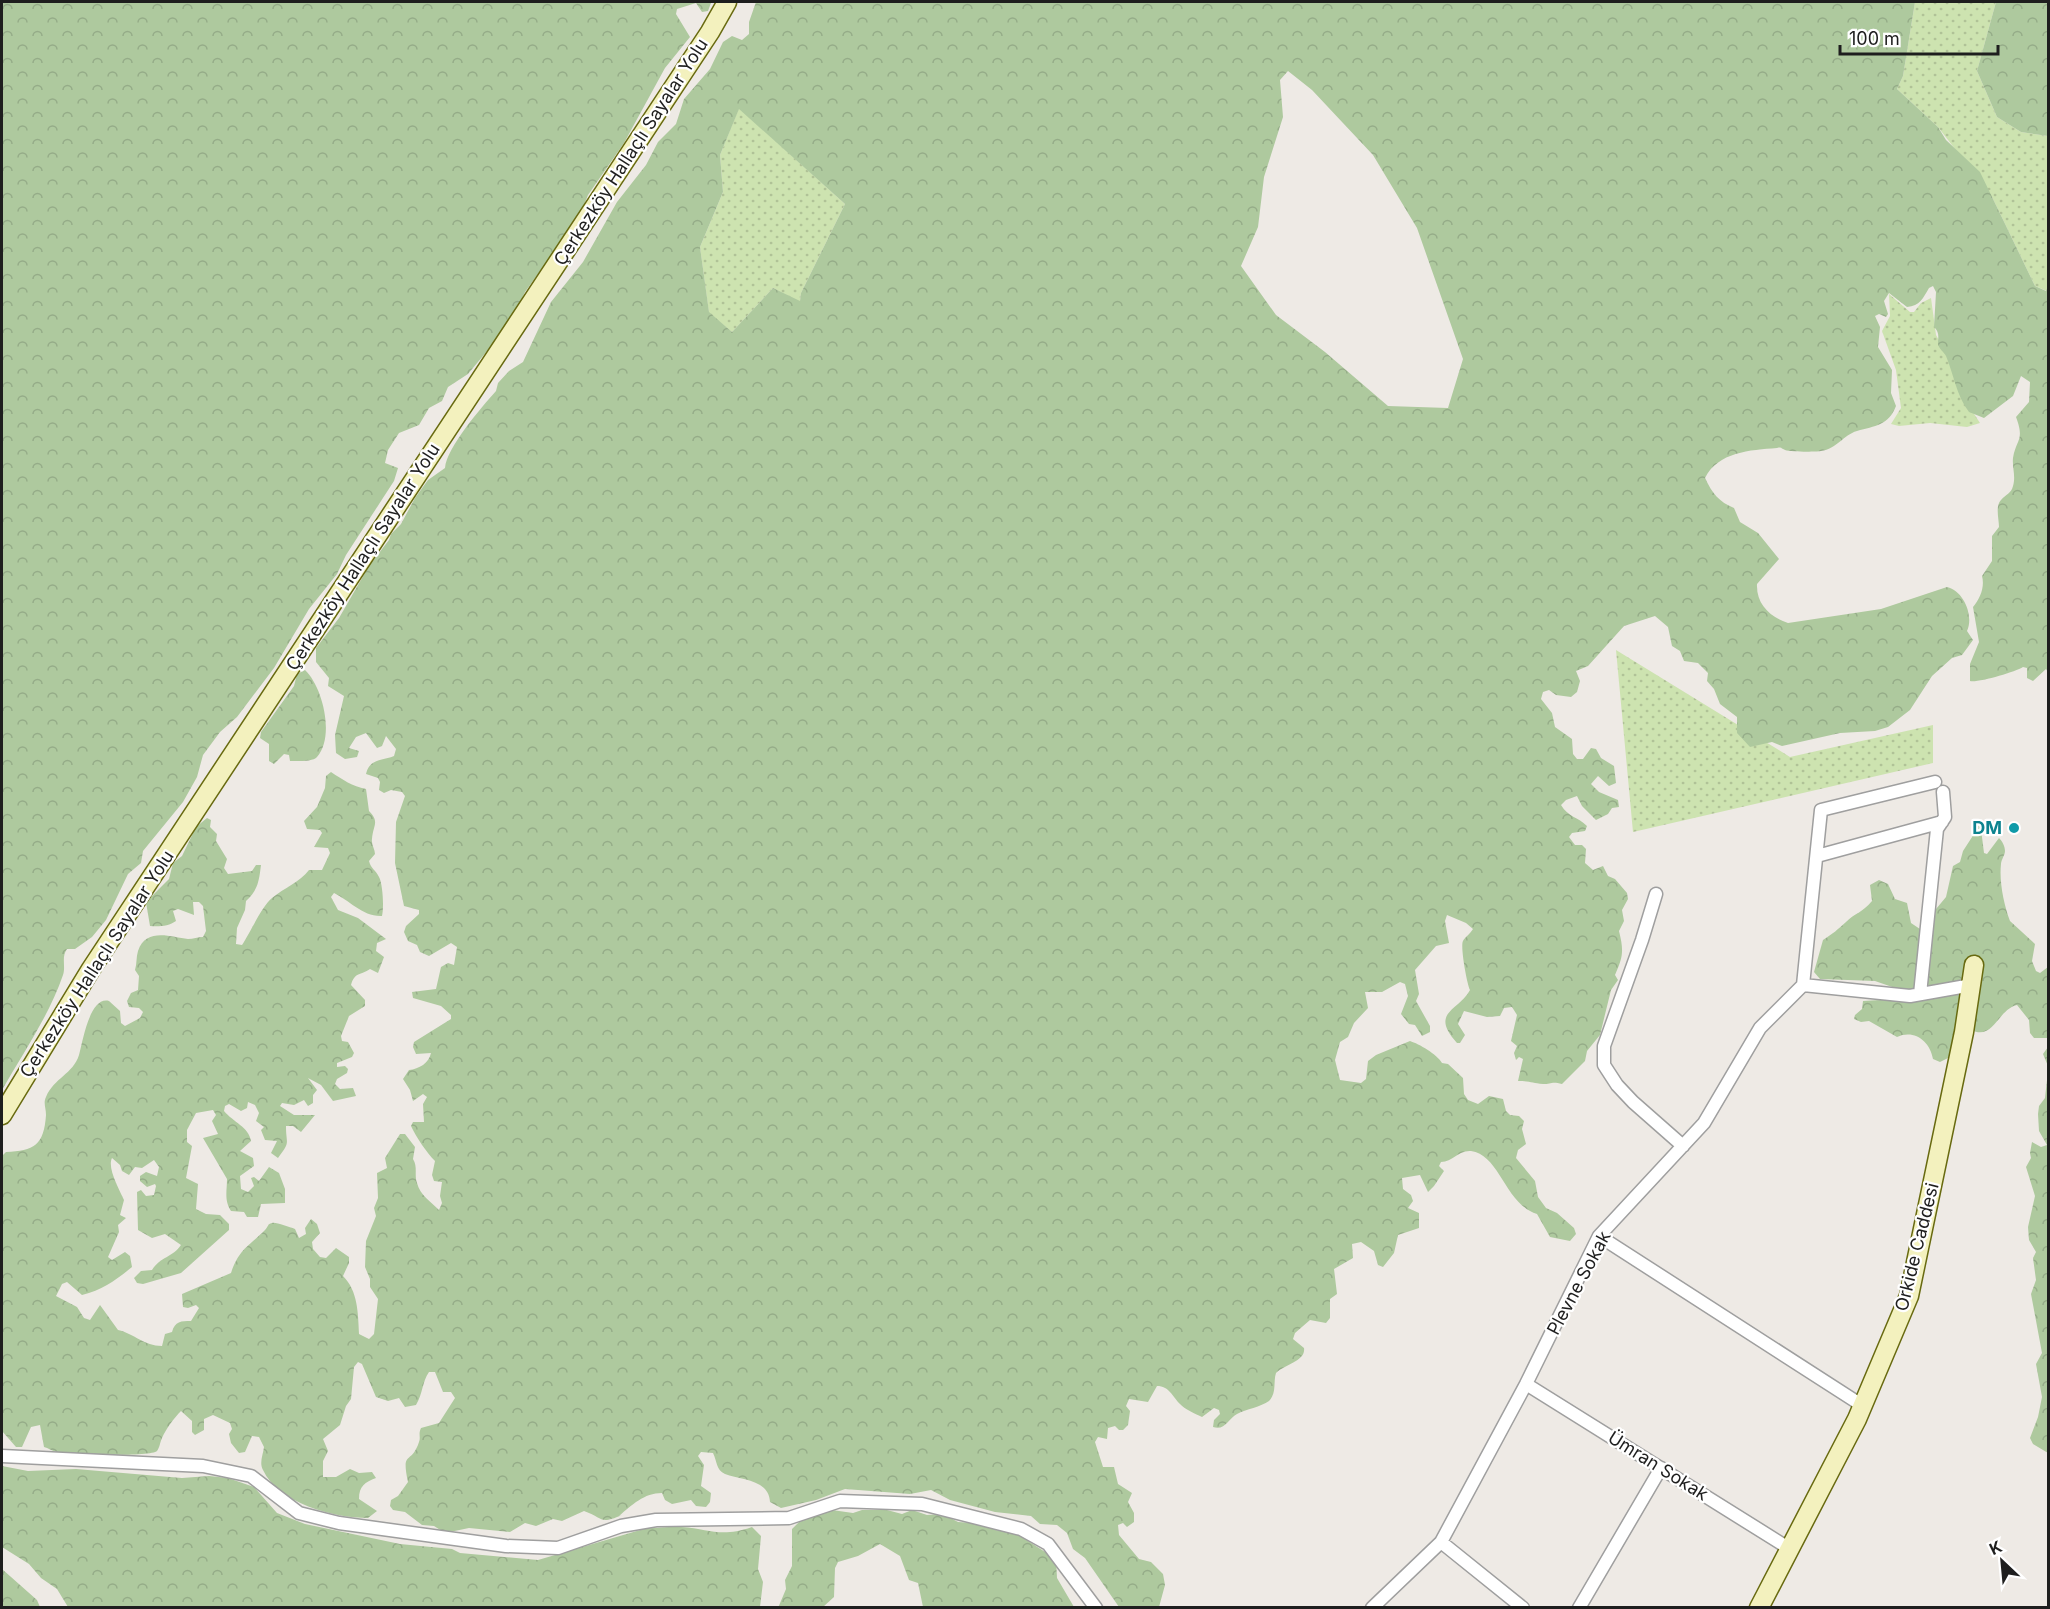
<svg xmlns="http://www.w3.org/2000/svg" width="2050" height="1609" viewBox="0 0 2050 1609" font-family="Inter,sans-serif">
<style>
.grass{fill:url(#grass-dots)}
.forest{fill:url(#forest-crowns);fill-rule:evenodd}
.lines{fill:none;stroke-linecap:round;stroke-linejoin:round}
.street-casing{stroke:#9f9f9f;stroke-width:15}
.secondary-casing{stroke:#686a10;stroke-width:21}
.street{stroke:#fff;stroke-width:12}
.secondary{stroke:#f3f1be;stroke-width:18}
.culture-dot{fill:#0f9aa8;stroke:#fff;stroke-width:2}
.labels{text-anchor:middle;stroke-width:4.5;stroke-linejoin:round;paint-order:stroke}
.street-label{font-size:18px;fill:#1e1e1e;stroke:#fff}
.culture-label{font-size:18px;font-weight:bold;fill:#0d838f;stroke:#fff;text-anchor:end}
</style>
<defs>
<pattern id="grass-dots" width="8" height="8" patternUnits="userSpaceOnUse" patternTransform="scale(1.5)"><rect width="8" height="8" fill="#cde3b0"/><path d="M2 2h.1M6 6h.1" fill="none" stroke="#b0c297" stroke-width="1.8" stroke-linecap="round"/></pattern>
<pattern id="forest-crowns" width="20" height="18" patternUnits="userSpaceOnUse" patternTransform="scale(1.5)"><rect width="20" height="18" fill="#aec99e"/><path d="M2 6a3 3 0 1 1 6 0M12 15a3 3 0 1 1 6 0" fill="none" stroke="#95ac88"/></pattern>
</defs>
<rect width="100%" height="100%" fill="#eeeae5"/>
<path class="grass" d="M1915 2H1996L1977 71 1997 117 2021 132 2048 136 2047 291 2035 286 1992 197 1938 127 1897 89 1903 76Z
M739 108 845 204 801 293 800 302 773 288 732 332 709 313 700 247 723 192 720 155Z
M1889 294 1910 312H1914L1921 303 1931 298 1936 335 1950 360 1963 397 1980 423 1967 427 1930 423 1899 426 1891 424 1901 408 1896 370 1882 331 1890 316Z
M1616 650 1790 757 1933 725V763L1633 832Z"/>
<path class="forest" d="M2 2 711 3 708 11 702 12 696 3 677 9 676 14 690 37 665 68 624 143 588 195 580 215 525 292 511 322 468 374 448 387 442 401 429 408 419 425 399 433 388 450 385 463 398 468 394 481 346 555 337 574 309 609 274 668 237 717 220 732 203 755 197 777 183 802 143 851 141 863 128 874 106 920 92 937 75 949H67C61 957 66 966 63 975 49 1016 23 1053 2 1090Z
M756 2H1915L1903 76 1897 89 1938 127 1946 140 1980 172 2035 286 2046 291 2048 286V672L2046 669 2033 681 2027 678V668L2023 667C2015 672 1978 683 1970 681V664L1979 642 1973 607C1980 599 1985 587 1982 576L1992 561V536L1999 527C1999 519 1995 506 2001 500 2006 494 2011 494 2013 486 2016 476 2012 467 2013 458 2016 439 2025 441 2016 417L2029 402 2030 382 2021 376 2013 396 1984 418 1969 412C1956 395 1954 375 1946 356 1944 352 1939 349 1938 344 1938 337 1940 333 1934 327L1936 292 1933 286 1929 288C1923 298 1920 306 1907 307L1889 293 1884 301 1888 314 1886 317 1879 314 1875 316 1880 327 1878 347 1892 370 1891 393 1896 406C1889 425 1875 426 1857 431 1843 435 1837 449 1821 451 1815 452 1791 452 1785 450 1780 448 1782 447 1777 448 1750 450 1718 452 1705 478 1712 493 1719 502 1734 508L1740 522 1758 533 1779 559 1757 584C1756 604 1770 617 1788 623L1881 609 1947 587C1964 591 1974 616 1967 631L1973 640 1962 655 1952 658 1932 676 1910 710 1888 727 1875 731 1840 733 1782 746 1772 742 1750 747 1737 733V717L1720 704 1714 689 1707 681 1708 673 1698 663 1684 661 1680 651 1672 646 1668 627 1655 616 1624 626 1588 666 1576 671 1580 681 1577 692 1571 697 1556 695 1549 690 1543 692 1541 699 1552 713 1555 727 1572 739 1573 754 1577 759H1583L1591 748 1596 749 1601 758 1614 766 1616 783 1609 786 1598 776 1591 784 1599 792 1618 800 1619 807 1612 808 1608 814 1596 820 1582 806 1577 796 1566 800 1561 805C1568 817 1578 817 1587 826L1585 831 1572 833 1569 837 1575 845H1582L1586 849 1585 863 1593 870 1603 866 1608 876 1615 879 1627 893 1628 899 1622 910 1624 921 1619 931C1624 951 1623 957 1615 975L1618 980 1611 990 1600 1035 1587 1051 1585 1061 1562 1084C1552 1081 1551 1084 1543 1084 1532 1083 1531 1081 1518 1081L1523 1059 1519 1057 1516 1060 1514 1053 1517 1046 1511 1041 1517 1015 1512 1007 1504 1008 1500 1016 1487 1017 1464 1011 1458 1024 1465 1035 1460 1043H1457C1429 1012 1459 1011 1470 990 1467 984 1460 946 1463 941 1465 937 1470 934 1473 929L1466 923 1447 915 1445 921 1449 943 1436 946 1415 970 1419 994 1416 1001 1430 1026V1032L1422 1036 1415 1025 1409 1024 1401 1014 1408 996 1405 984 1400 982 1382 992H1365L1368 1008 1354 1023 1348 1037 1340 1042 1335 1060 1340 1080 1361 1083 1366 1079 1368 1061 1376 1055 1410 1041C1419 1044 1437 1054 1442 1063L1448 1064 1463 1078 1464 1094 1468 1100 1478 1104 1489 1096 1503 1099 1506 1111 1510 1115 1519 1116 1524 1121 1522 1129 1526 1144 1518 1150 1516 1158 1535 1181 1538 1197 1546 1208 1557 1213 1574 1228 1576 1234 1570 1241 1550 1237 1537 1214C1505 1204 1500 1155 1471 1151 1458 1150 1453 1162 1441 1162L1439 1166 1444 1171 1434 1186 1428 1192 1420 1175 1402 1178 1403 1189 1411 1195 1413 1201 1408 1208 1419 1213V1228L1398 1235 1394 1253 1383 1267 1378 1265 1374 1251 1361 1242 1352 1244 1353 1258 1334 1269 1337 1294 1330 1299V1318L1326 1323 1310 1320 1295 1333 1293 1339 1304 1348C1306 1361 1285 1364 1276 1373 1273 1382 1277 1393 1269 1401 1261 1407 1246 1409 1237 1414 1228 1419 1225 1431 1213 1427L1214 1420 1220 1414 1219 1410 1214 1408 1202 1417C1196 1414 1184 1409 1180 1404 1172 1396 1169 1386 1157 1386L1148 1402 1129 1399 1126 1406 1130 1411 1128 1425 1123 1430H1119L1115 1426 1108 1428 1107 1439 1098 1437 1095 1442 1103 1467H1114L1118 1484 1132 1493 1128 1502 1134 1513V1522L1127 1527 1123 1523 1118 1525 1119 1535 1139 1559 1151 1562 1163 1574 1165 1585 1159 1607H1119L1085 1558 1073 1549 1067 1533 1057 1525 1040 1524 1031 1516 995 1512 950 1500 931 1490 910 1494 845 1489 816 1500 781 1508 770 1502C769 1479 740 1480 725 1474 716 1470 717 1461 713 1453L701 1452 698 1456 704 1465 701 1486 711 1493 710 1502 706 1507 696 1506 691 1500 672 1504 665 1500 662 1493C644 1493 632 1505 619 1516L622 1515C599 1525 604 1518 584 1511L562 1521 553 1519 536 1526 525 1523 510 1532 469 1528 445 1533 434 1526 422 1525 405 1512 393 1510 390 1506 391 1500 398 1496 408 1482C401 1449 411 1466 419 1442 421 1437 418 1434 421 1428L439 1423 455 1398 451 1392H443L435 1372H429C422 1382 423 1393 416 1405L405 1407 399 1398 388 1401 376 1397 362 1364 358 1362 354 1367 351 1399 346 1406 340 1425 323 1439 328 1451 323 1461V1477H336L350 1469 359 1473 372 1472 376 1478C365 1482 359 1486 359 1499L377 1511 368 1518C334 1518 278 1503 263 1470 259 1463 263 1455 264 1447L259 1437 252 1436 245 1452 239 1453 231 1443 229 1434 232 1429 230 1423 213 1415 204 1419V1430L195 1435 192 1432V1421L181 1411C174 1418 166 1429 162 1438 160 1442 160 1447 157 1451 151 1457 68 1455 57 1452 52 1451 48 1448 44 1447L40 1425 31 1427 22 1447H16L2 1431V1156L6 1152C34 1151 44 1145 46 1115 46 1108 43 1103 46 1097 54 1078 73 1074 79 1055 83 1040 90 996 109 1001L120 1011 121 1023 125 1026 140 1018 143 1012 139 1008 129 1007 127 1001 131 993 138 990 139 976 135 970C137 964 136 957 138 951 146 927 171 937 188 939 193 939 198 937 203 937L206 931 203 906 199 902H193L194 915 178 909 173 911 176 921C169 926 159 927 150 926L146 902 169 879 173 863 182 856 196 827 207 818 211 820 210 827 217 834 216 841 227 859 224 868 228 874 252 871 256 865H261C259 881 258 890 246 901L245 910 237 928 236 944 242 945C250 933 262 906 272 898 284 888 300 882 309 870H322L330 853 328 848 314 847 322 833 320 830 307 829 304 821 317 807 325 788 326 776 331 772C343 780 352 786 366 789L369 811C380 822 373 825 372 839 371 844 375 849 375 854L369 861C371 869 376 870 379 877 383 884 384 909 382 916 363 917 349 900 334 893L331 897 338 910 358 918 386 939 377 943 376 951 384 957 378 973 370 969C359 976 355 972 351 985L365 1000V1006L349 1016 341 1036 342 1041 348 1042 354 1053 352 1057 337 1063V1067L345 1066 348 1069 347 1073 337 1079 335 1084 340 1089 353 1088 356 1096 333 1101 321 1085 308 1078 317 1090 313 1095V1103L308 1106 304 1100 294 1105 282 1103 280 1106 294 1115H315L301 1132 293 1126H286C286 1145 291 1141 278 1158L271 1153 277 1141 265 1140 261 1130 264 1127 256 1121 259 1113 255 1105 248 1102 247 1108 241 1111 229 1104 225 1106 224 1111C233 1122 249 1127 251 1141L240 1151 253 1158 254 1166 240 1176 241 1189 248 1192 254 1186 251 1178 254 1177 259 1181 269 1167 279 1173 285 1189V1203L261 1204 258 1217H247L244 1212 231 1211C224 1200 227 1191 227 1179L203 1138 218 1134 212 1121 216 1115 213 1110 196 1113 187 1130V1142L192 1146 186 1178 198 1184 196 1209 206 1214 220 1215 229 1224V1230L181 1273 143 1284 137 1283 134 1278 141 1271 152 1270C160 1257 173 1257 181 1245L165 1234 152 1238 138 1230 137 1192 141 1190 146 1196 154 1195 156 1186 155 1184 147 1187 140 1181V1176L146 1172 157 1176 159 1167 154 1160 142 1168 135 1167 129 1175 122 1171 120 1165 112 1158C107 1168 119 1189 124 1200L120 1215 126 1218 118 1225 119 1232 108 1257 112 1260 125 1252 130 1256 132 1267C116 1280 103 1290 82 1295L67 1282 62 1284 56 1296 77 1307 84 1318 90 1320 100 1305 118 1330C135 1334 144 1346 162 1346L165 1334 172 1332C175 1321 181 1321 191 1321L199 1308 196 1305 188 1308 183 1307 182 1294 231 1273C239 1249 248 1247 265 1230 269 1226 267 1224 272 1223 276 1222 289 1227 295 1229L299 1238 306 1234 305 1228 311 1219 317 1224 320 1233 312 1242 313 1249 320 1257 326 1258 336 1248 349 1257V1263L343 1276C358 1291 358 1313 359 1334L369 1339 374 1334 378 1299 370 1287V1279L365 1267 366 1241 376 1216 374 1208 378 1198 377 1173 387 1168 385 1158 400 1134H405L415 1147 413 1159C418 1167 414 1175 417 1183 420 1195 431 1202 439 1210L442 1203 440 1196 442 1182 434 1181 432 1175 435 1161C427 1153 416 1137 411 1126L413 1122H424L423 1104 427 1097 423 1094 413 1101 410 1090 403 1079 409 1070C419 1069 429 1063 431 1053L416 1054 413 1047 414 1042 451 1019V1015L441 1006 413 998 412 992 436 989 441 967 448 963 454 965 457 947 451 943 429 956 420 952 417 945 408 941 404 932 406 926 419 914V910L404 906 395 863 396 822 405 796 402 792 391 790 384 793 379 790 380 782 378 778 366 774C370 758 382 761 394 756L396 749 386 736 382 746 377 748 366 733 356 737 349 748 359 751 357 757 345 759 336 753 335 735 344 696 328 686 329 678 316 662V648L339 618 369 566 389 540 391 534 401 524 415 498 428 480 445 468C447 447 481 408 496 391L498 383 509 371 523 362 551 302 583 262 617 202 646 165 658 142 676 124 684 99 710 69 723 42 732 36 742 40 749 34V22ZM1288 71 1312 90 1373 155 1417 228 1463 359 1448 408 1388 406 1325 352 1276 315 1241 266 1258 227 1264 177 1283 117 1280 80ZM739 109 845 204 801 293 800 301 773 288 732 332 709 312 700 247 723 192 720 155Z
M1996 2H2048V136L2021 132 1997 117 1977 71Z
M305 670C323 687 335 737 317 757 313 762 296 761 290 761L289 755 284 754 274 764 269 761V744L260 738 261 732 294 686 297 674Z
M1976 821H1980L1984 853 1987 854 1999 838C2002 841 2005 846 2005 851 2005 855 2001 860 2001 864 1999 882 2004 905 2010 921L2035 944 2032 961 2036 971 2040 973 2048 967V1066L2043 1054 2048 1047 2047 1038H2034L2030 1033 2029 1020 2017 1005C1997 1010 1994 1041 1971 1030L1955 1043 1948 1058 1940 1062 1933 1059C1930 1041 1914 1029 1897 1037L1869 1021 1861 1022 1854 1019 1855 1015 1862 1009 1863 1001 1880 1000 1898 989 1875 981 1820 979 1814 972 1823 940C1834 933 1837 930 1846 922 1855 913 1862 913 1872 901L1870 885 1879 880 1888 884 1895 899 1907 903 1911 923 1920 929H1929L1934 923 1936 909 1946 897 1953 866 1960 862 1963 851 1974 834 1972 827Z
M2048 1071V1453L2033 1444 2030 1438 2038 1417 2042 1397 2036 1364 2042 1353 2031 1294 2036 1280 2033 1258 2036 1252 2029 1240 2028 1227 2035 1196 2026 1167 2031 1158 2030 1153 2032 1142 2041 1147 2047 1145 2039 1131 2038 1114 2039 1106 2045 1098Z
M2 1466 28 1471 76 1469 182 1478 209 1476 228 1478 254 1487 277 1513 305 1524 400 1544 452 1549 460 1553 538 1560 647 1528C657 1528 673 1526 681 1527 711 1529 720 1538 752 1527L761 1536 758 1569 763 1582 760 1607H68L57 1589 41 1578 29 1564 2 1547Z
M832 1510 853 1513 862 1510H887L902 1514 912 1510 927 1515 943 1514 958 1522 987 1524 995 1530 1014 1532 1056 1559 1057 1578 1074 1607H923L918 1583 909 1580 900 1556 880 1544 858 1556 838 1562 835 1568 834 1597 823 1607 778 1608 786 1589 785 1580 792 1566V1529L802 1519Z
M2 1569 37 1600 40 1607H2Z"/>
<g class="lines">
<g class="street-casing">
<path id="street" d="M1817 856 1942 822
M1656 894 1642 940 1604 1046V1065L1617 1085 1633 1102 1683 1146
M1803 985 1821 810 1935 782
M1920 994 1937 829 1945 817 1943 792
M1599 1236 1863 1406
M1526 1384 1790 1549
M2 1456 203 1466 251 1476 299 1513 339 1523 506 1546 558 1548 621 1526 656 1520 789 1518 840 1501 922 1504 1021 1529 1048 1544 1096 1608
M1441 1542 1523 1608
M1372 1608 1441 1542 1526 1384 1599 1236 1704 1123 1760 1028 1803 985 1910 996 1972 985
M1579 1608 1661 1468"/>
</g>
<g class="secondary-casing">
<path id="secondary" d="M2 1115 91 969 710 32 727 2
M1759 1608 1857 1419 1909 1296 1964 1032 1974 965"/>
</g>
<use href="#street" class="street"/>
<use href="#secondary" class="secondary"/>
</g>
<circle class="culture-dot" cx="2014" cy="828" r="6"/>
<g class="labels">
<g class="street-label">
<text transform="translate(631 152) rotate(-57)" y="6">Çerkezköy Hallaçlı Sayalar Yolu</text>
<text transform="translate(363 557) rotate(-57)" y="6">Çerkezköy Hallaçlı Sayalar Yolu</text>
<text transform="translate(97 964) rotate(-57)" y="6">Çerkezköy Hallaçlı Sayalar Yolu</text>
<text transform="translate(1917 1247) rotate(-76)" y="6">Orkide Caddesi</text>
<text transform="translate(1579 1283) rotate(-62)" y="6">Plevne Sokak</text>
<text transform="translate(1658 1466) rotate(32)" y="6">Ümran Sokak</text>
</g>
<g class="culture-label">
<text x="2002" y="834">DM</text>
</g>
</g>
<rect width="2050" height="1609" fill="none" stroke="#1e1e1e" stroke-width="6"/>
<g transform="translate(2002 1561) rotate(334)" stroke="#ffffff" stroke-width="4.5" paint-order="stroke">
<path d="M0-4.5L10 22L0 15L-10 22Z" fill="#1e1e1e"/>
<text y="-9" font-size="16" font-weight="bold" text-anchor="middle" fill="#1e1e1e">K</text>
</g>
<path d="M1840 45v9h158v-9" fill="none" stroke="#1e1e1e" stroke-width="3"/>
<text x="1849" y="45" font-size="18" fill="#1e1e1e" stroke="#ffffff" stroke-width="4.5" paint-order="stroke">100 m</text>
</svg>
